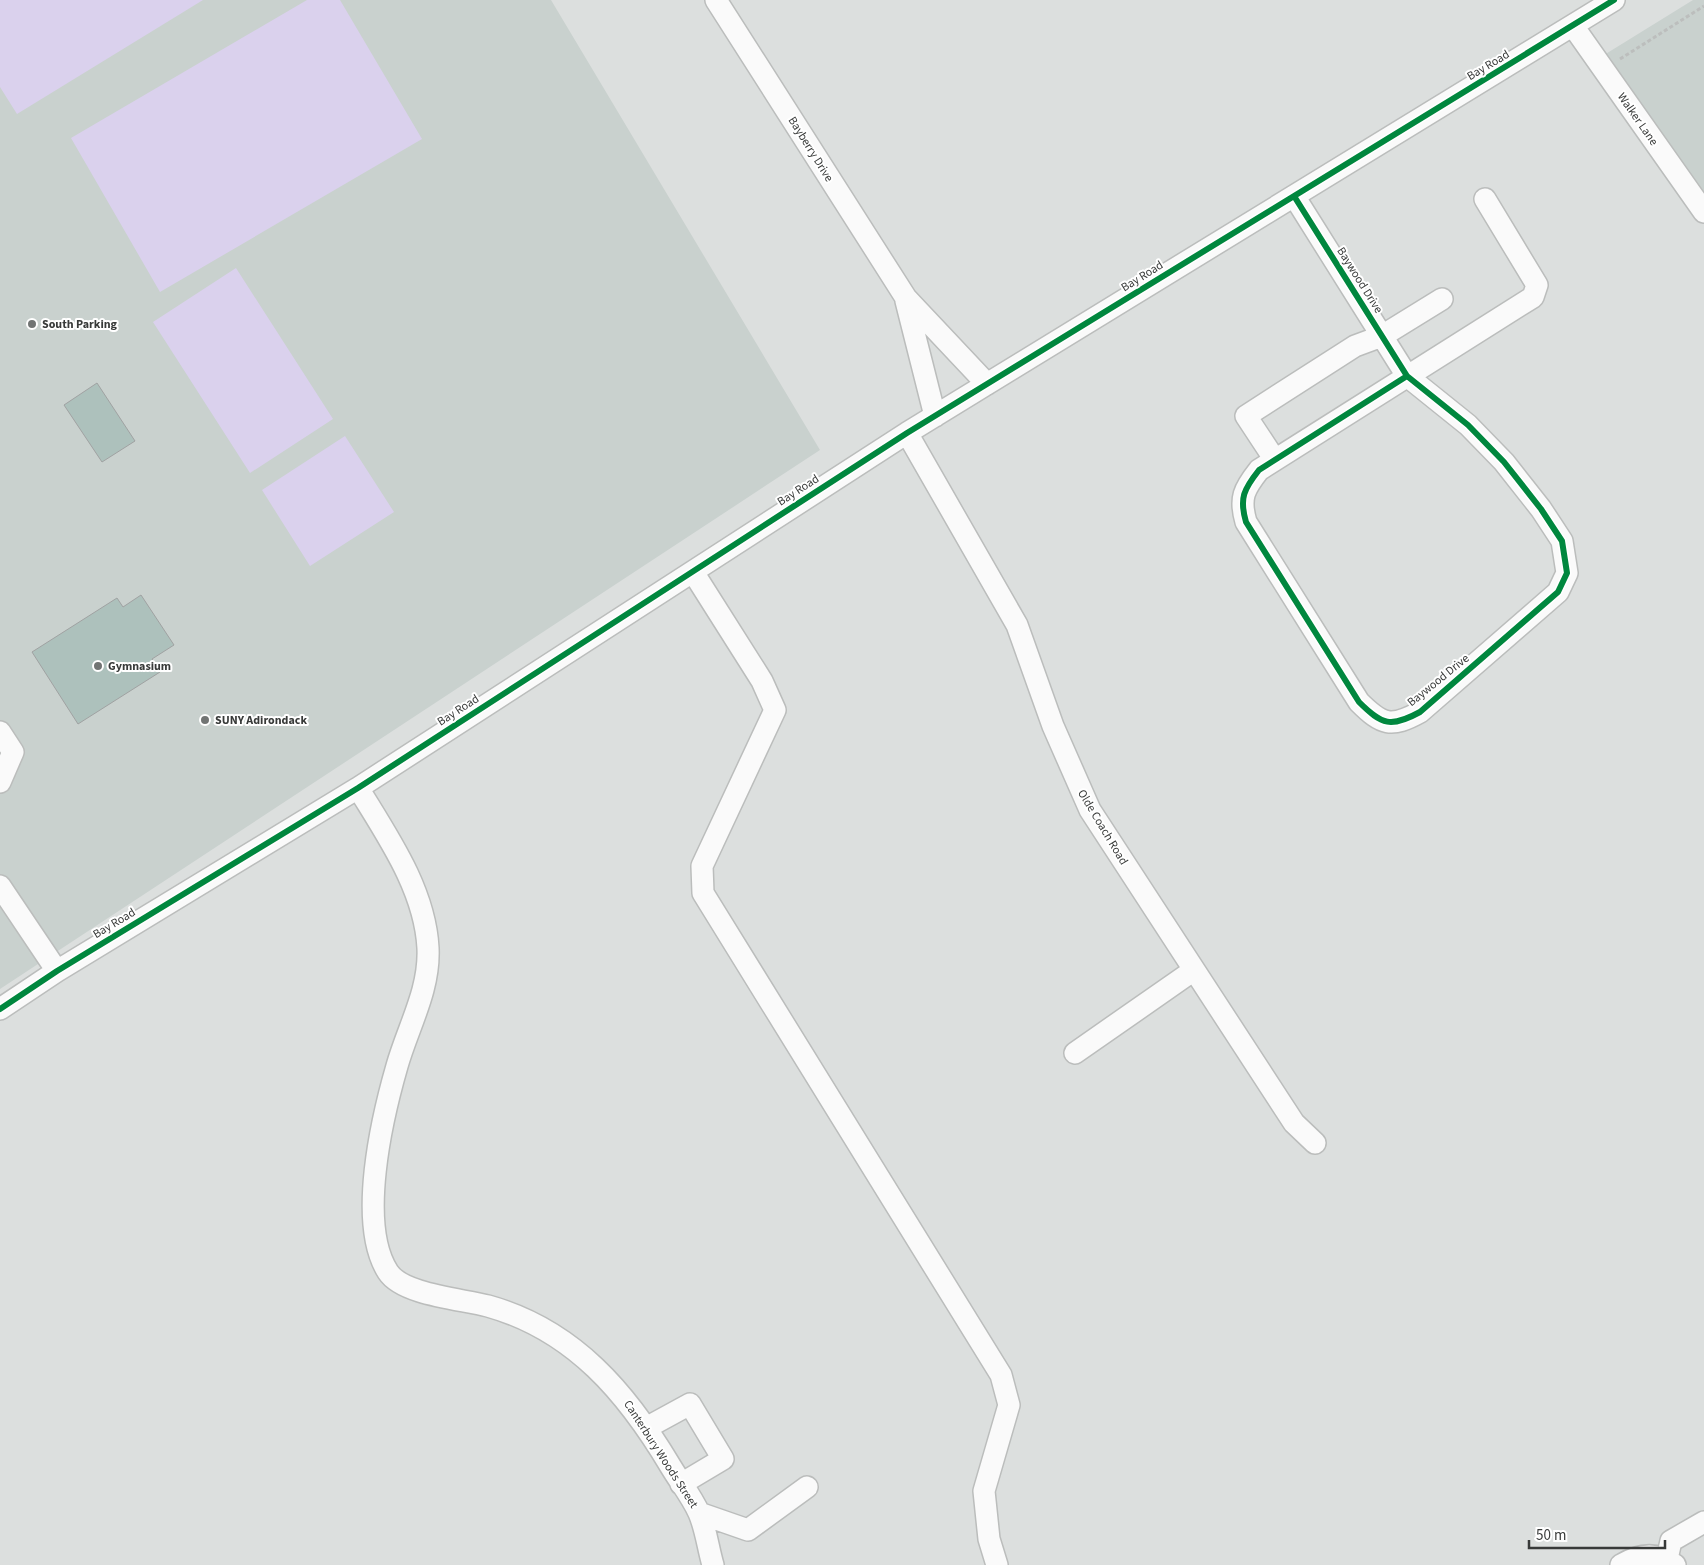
<svg xmlns="http://www.w3.org/2000/svg" width="1704" height="1565" viewBox="0 0 1704 1565" font-family="'Source Sans 3',sans-serif">
<style>
.built{fill:#c9d1ce}
.green{fill:#dad1ed}
.building{fill:#adc1bc;stroke:#a0a2a2}
.lines{fill:none;stroke-linecap:round;stroke-linejoin:round}
.minor-casing{stroke:#bbbdbc;stroke-width:24}
.path{stroke:#bcbebd;stroke-width:3;stroke-dasharray:4 2.5;stroke-linecap:butt}
.minor{stroke:#fafafa;stroke-width:21}
.cycleway-casing{stroke:#fff;stroke-width:9}
.cycleway{stroke:#00873e;stroke-width:6}
.poi-dot{fill:#717473;stroke:#fff;stroke-width:2}
.labels{text-anchor:middle;stroke-width:4;stroke-linejoin:round;paint-order:stroke}
.street-label{font-size:12px;fill:#383a39;stroke:#fff}
.poi-label{font-size:12px;font-weight:bold;fill:#383a39;stroke:#fff;text-anchor:start}
</style>
<rect width="100%" height="100%" fill="#dcdfde"/>
<path class="built" d="M0 0H551L820 450 0 989Z
M1693 0H1704V201L1604 55Z"/>
<path class="green" d="M0 0H203L17 114 0 87Z
M307 0H340L422 139 160 292 71 138Z
M236 268 333 419 250 473 153 322Z
M345 436 394 512 310 566 262 490Z"/>
<path class="building" d="M97 383 135 441 102 462 64 405Z
M141 595 174 645 152 659 160 672 78 724 32 652 117 598 123 607Z"/>
<g class="lines">
<g class="minor-casing">
<path id="minor" d="M716 0 906 298 987 384
M1573 26 1704 212
M1294 196 1407 376 1468 425 1504 462 1541 509 1562 541 1567 573 1558 592 1420 712C1391 728 1382 725 1359 702L1246 522C1239 498 1244 489 1259 470L1533 297 1537 285 1485 199
M906 301 935 416
M907 433 1017 625 1053 726 1090 810 1294 1123 1315 1143
M1275 460 1246 416 1355 346 1382 336 1442 299
M693 572 762 681 775 710 702 866 703 893 1001 1375 1009 1405 984 1491 989 1539 997 1565
M0 732 13 752 0 782
M358 788C388 837 425 890 428 948 430 990 408 1027 397 1066 382 1118 357 1224 388 1272 403 1295 462 1299 488 1306 574 1330 627 1393 671 1467 680 1482 692 1497 699 1513 706 1529 708 1548 713 1565
M0 886 57 971
M0 1009 57 971 358 788 907 433 1614 0
M1075 1053 1194 970
M646 1428 690 1404 723 1459 681 1484
M699 1513 748 1530 807 1487
M1667 1559 1671 1541 1704 1522
M1621 1565C1639 1554 1657 1552 1675 1565"/>
</g>
<path class="path" d="M1620 59 1704 6"/>
<use href="#minor" class="minor"/>
<g class="cycleway-casing">
<path id="cycleway" d="M1294 196 1407 376 1468 425 1504 462 1541 509 1562 541 1567 573 1558 592 1420 712C1391 728 1382 725 1359 702L1246 522C1239 498 1244 489 1259 470L1407 376
M0 1009 57 971 358 788 907 433 1614 0"/>
</g>
<use href="#cycleway" class="cycleway"/>
</g>
<g class="poi-dot">
<circle cx="32" cy="324" r="5"/>
<circle cx="98" cy="666" r="5"/>
<circle cx="205" cy="720" r="5"/>
</g>
<g class="labels">
<g class="street-label">
<text transform="translate(1488 65) rotate(-31)" y="4">Bay Road</text>
<text transform="translate(1638 119) rotate(55)" y="4">Walker Lane</text>
<text transform="translate(811 149) rotate(58)" y="4">Bayberry Drive</text>
<text transform="translate(1142 276) rotate(-32)" y="4">Bay Road</text>
<text transform="translate(1360 280) rotate(58)" y="4">Baywood Drive</text>
<text transform="translate(798 490) rotate(-33)" y="4">Bay Road</text>
<text transform="translate(1438 680) rotate(-39)" y="4">Baywood Drive</text>
<text transform="translate(458 710) rotate(-33)" y="4">Bay Road</text>
<text transform="translate(1103 827) rotate(59)" y="4">Olde Coach Road</text>
<text transform="translate(114 923) rotate(-31)" y="4">Bay Road</text>
<text transform="translate(661 1454) rotate(57)" y="4">Canterbury Woods Street</text>
</g>
<g class="poi-label">
<text x="42" y="328">South Parking</text>
<text x="108" y="670">Gymnasium</text>
<text x="215" y="724">SUNY Adirondack</text>
</g>
</g>
<path d="M1529 1540v8h136v-8" fill="none" stroke="#383a39" stroke-width="2.5"/>
<text x="1536" y="1540" font-size="15" fill="#383a39" stroke="#ffffff" stroke-width="4" paint-order="stroke">50 m</text>
</svg>
